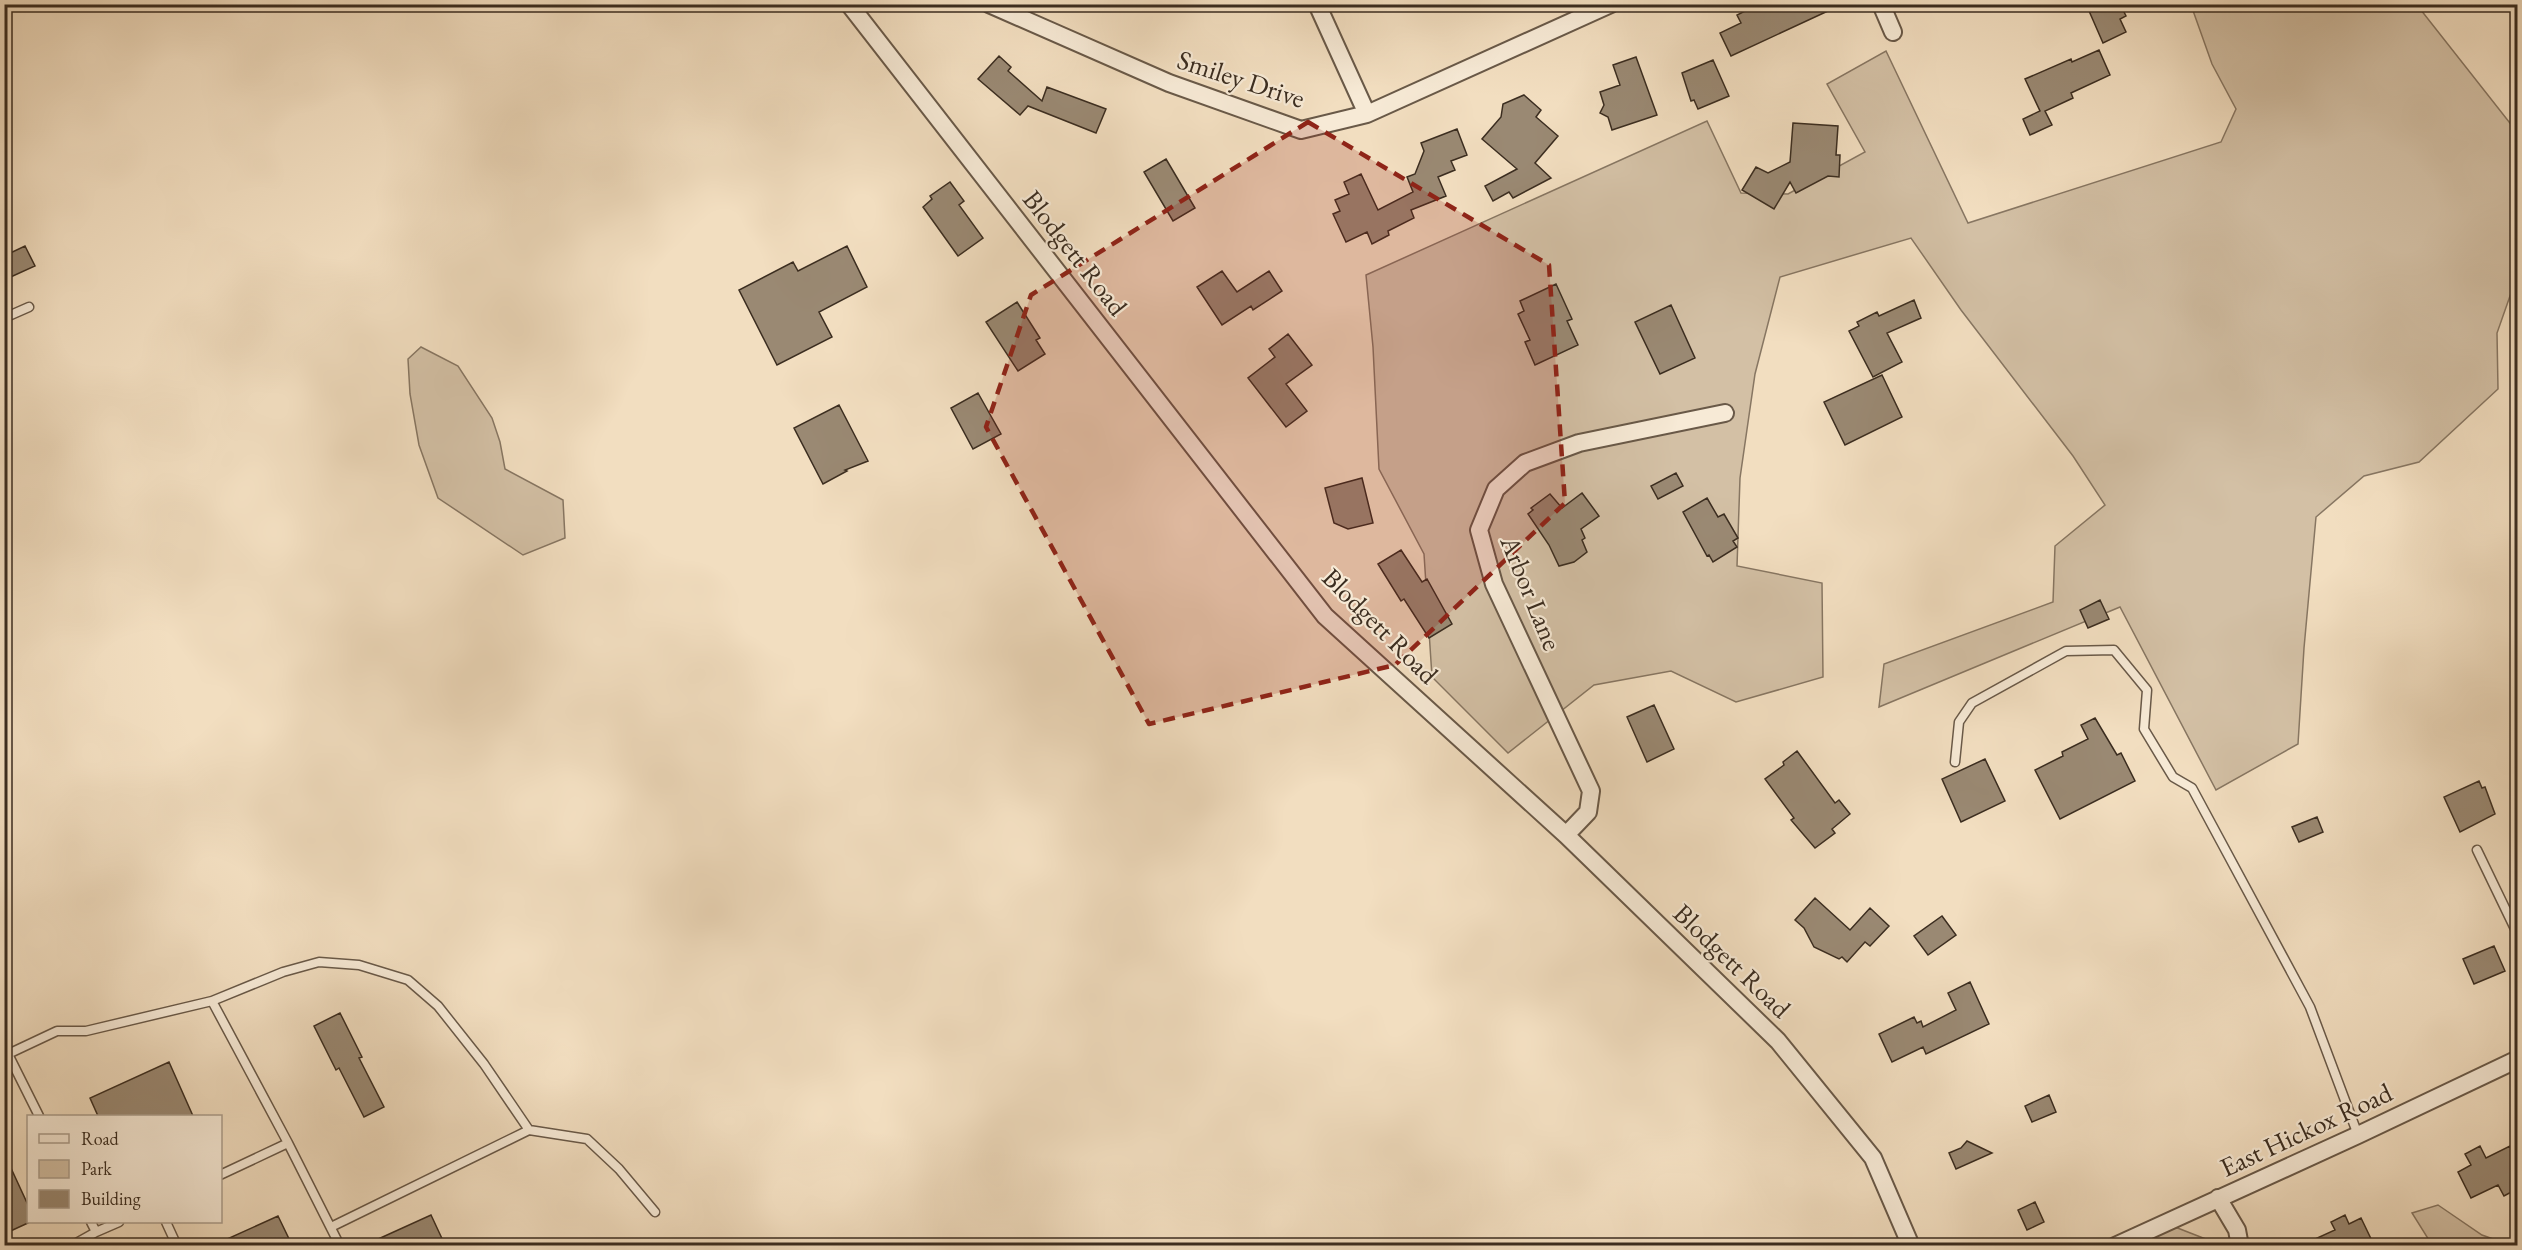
<svg xmlns="http://www.w3.org/2000/svg" width="2522" height="1250" viewBox="0 0 2522 1250" font-family="'EB Garamond',serif">
<style>
.green{fill:#d3c0a5;stroke:#877662;stroke-width:1.5}
.building{fill:#9a8973;stroke:#3b2d20;stroke-width:1.5}
.lines{fill:none;stroke-linecap:round;stroke-linejoin:round}
.lane-casing{stroke:#695948;stroke-width:11}
.street-casing{stroke:#695948;stroke-width:20}
.lane{stroke:#f7ead6;stroke-width:8}
.street{stroke:#f7ead6;stroke-width:16}
.marked{fill:#8f2418;fill-opacity:0.2;stroke:#8f2418;stroke-width:4.5;stroke-dasharray:12 8;stroke-linejoin:round}
.labels{text-anchor:middle;stroke-width:4.5;stroke-linejoin:round;paint-order:stroke}
.street-label{font-size:27px;fill:#3b2d20;stroke:#f7ead6}
</style>
<rect width="100%" height="100%" fill="#f2dec0"/>
<filter id="stains"><feTurbulence type="fractalNoise" baseFrequency=".00333" numOctaves="4"/><feColorMatrix values="0 0 0 0 .2 0 0 0 0 .09 0 0 0 0 .02 0 0 0 .5 -.17"/></filter>
<radialGradient id="worn" r=".72"><stop offset=".6" stop-color="#630" stop-opacity="0"/><stop offset="1" stop-color="#630" stop-opacity=".3"/></radialGradient>
<path class="green" d="M2191 5H2417L2517 132V276L2497 333 2498 389 2419 462 2364 476 2316 517 2304 648 2298 744 2216 790 2120 607 1879 707 1884 664 2053 602 2055 546 2105 505 2073 456 1961 310 1911 238 1780 277 1755 374 1740 478 1737 566 1822 583 1823 677 1736 702 1671 671 1594 685 1508 753 1432 677 1424 554 1379 469 1373 347 1366 275 1707 121 1741 193 1788 194 1865 152 1827 84 1886 51 1968 223 2221 142 2236 109 2212 64Z
M421 347 458 366 492 418 500 442 505 469 563 500 565 538 523 555 438 498 419 445 410 394 408 359Z
M2438 1205 2482 1235 2510 1245H2432L2412 1213Z
M2175 1227 2221 1245 2137 1246Z"/>
<path class="building" d="M1745 4H1843L1731 56 1720 33 1741 23 1737 15 1747 10Z
M2086 4H2120L2126 16 2120 19 2126 32 2103 43Z
M2099 50 2110 75 2071 93 2073 98 2045 111 2052 125 2030 135 2023 119 2040 111 2025 79 2071 59 2072 62Z
M999 56 1011 67 1008 71 1042 101 1047 87 1106 109 1096 133 1028 106 1020 115 978 79Z
M1636 57 1657 115 1612 130 1608 117 1600 113 1604 105 1600 92 1620 85 1613 65Z
M1713 60 1729 96 1698 109 1694 100 1691 101 1682 73Z
M1524 95 1541 110 1536 117 1558 136 1535 163 1551 178 1513 198 1509 192 1493 201 1485 186 1517 169 1482 139 1501 117 1503 104Z
M1793 123 1838 126 1836 155H1840L1839 177 1828 176 1796 193 1790 182 1774 209 1742 190 1756 167 1768 173 1790 162Z
M1457 129 1467 155 1451 161 1455 170 1438 177 1446 196 1411 210 1414 218 1388 231 1389 235 1372 244 1367 232 1346 242 1333 214 1340 211 1335 200 1349 194 1344 182 1361 174 1378 210 1413 192 1407 177 1415 174 1424 151 1421 143Z
M1166 159 1195 208 1173 221 1144 172Z
M950 182 964 201 959 205 983 238 958 256 923 207 932 199 930 196Z
M25 246 35 266 4 280V256Z
M847 246 867 287 819 312 832 337 777 365 739 290 793 262 798 271Z
M1222 271 1237 292 1269 271 1282 291 1253 310 1251 306 1222 325 1197 287Z
M1556 284 1572 319 1567 321 1578 345 1535 365 1525 342 1530 340 1518 314 1524 311 1520 301Z
M1914 300 1921 318 1887 333 1902 362 1873 377 1849 331 1859 326 1857 322 1877 312 1879 316Z
M1017 302 1040 338 1036 340 1045 354 1018 371 986 322Z
M1671 305 1695 358 1660 374 1635 322Z
M1288 334 1312 365 1286 384 1307 411 1286 427 1248 378 1275 357 1269 349Z
M1882 375 1902 417 1845 445 1824 402Z
M978 393 1001 434 973 449 951 408Z
M839 405 868 461 845 470 847 471 823 484 794 428Z
M1676 473 1683 486 1658 499 1651 486Z
M1362 478 1373 523 1348 529 1334 523 1325 488Z
M1582 493 1599 516 1581 529 1585 538 1582 540 1587 552 1574 562 1559 566 1549 545 1528 514 1533 510 1531 508 1550 494 1562 508Z
M1707 498 1718 517 1724 514 1738 538 1733 541 1737 547 1713 562 1709 555 1707 556 1683 512Z
M1401 550 1422 582 1427 579 1452 624 1429 638 1404 599 1401 601 1378 564Z
M2100 600 2109 619 2088 628 2080 610Z
M1654 705 1674 749 1647 762 1627 717Z
M2095 718 2117 755 2121 753 2135 781 2060 819 2035 770 2063 756 2062 752 2088 739 2081 725Z
M1797 751 1835 803 1839 800 1850 814 1832 829 1835 833 1815 848 1791 820 1794 818 1765 779 1784 765 1783 762Z
M1985 759 2005 801 1961 822 1942 779Z
M2479 781 2482 788 2485 787 2495 814 2460 832 2444 797Z
M2317 817 2323 832 2299 842 2292 827Z
M1815 898 1850 930 1870 908 1889 926 1870 946 1865 942 1847 962 1842 957 1839 959 1814 947 1804 928 1795 920Z
M1942 916 1956 935 1928 955 1914 936Z
M2494 946 2505 971 2474 984 2463 959Z
M1970 982 1989 1024 1926 1054 1923 1047 1892 1062 1879 1034 1914 1017 1917 1023 1921 1021 1923 1027 1956 1010 1948 993Z
M340 1013 362 1057 359 1058 384 1107 364 1117 339 1068 336 1070 314 1026Z
M169 1062 193 1116H98L90 1098Z
M2049 1095 2056 1112 2032 1122 2025 1106Z
M1967 1141 1992 1153 1956 1169 1949 1153 1961 1148Z
M2480 1146 2486 1158 2510 1146 2517 1162V1189L2504 1196 2498 1185 2471 1198 2458 1172 2471 1165 2465 1154Z
M4 1153 28 1205V1223L4 1234Z
M2035 1202 2044 1222 2027 1230 2018 1210Z
M431 1215 445 1245H365Z
M2345 1215 2349 1224 2361 1218 2374 1245H2302L2335 1230 2331 1222Z
M278 1216 292 1245H214Z"/>
<g class="lines">
<g class="lane-casing">
<path id="lane" d="M4 318 29 307
M1955 762 1959 722 1972 703 2066 651 2114 650 2147 690 2144 729 2173 777 2192 788 2310 1007 2358 1135
M2477 850 2518 935
M4 1055 9 1056 39 1116
M6 1055 57 1031H86L212 1001
M288 1143 340 1246
M220 1175 288 1143 212 1001 283 972 319 962 359 965 408 980 438 1006 484 1064 529 1130
M166 1222 177 1246
M331 1227 529 1130 587 1139 619 1169 655 1212
M96 1232 119 1222
M71 1246 96 1232 91 1222"/>
</g>
<g class="street-casing">
<path id="street" d="M849 4 1325 616 1566 835 1778 1041 1873 1158 1911 1246
M989 4 1169 83 1301 130 1367 114 1611 4
M1317 4 1367 114
M1881 4 1893 32
M1566 835 1588 812 1591 791 1494 584 1479 530 1496 489 1525 463 1579 443 1725 413
M2218 1198 2237 1230 2240 1246
M2115 1246 2358 1135 2518 1059"/>
</g>
<use href="#lane" class="lane"/>
<use href="#street" class="street"/>
</g>
<path class="marked" d="M1308 122 1549 265 1565 503 1395 665 1149 724 986 427 1031 295Z"/>
<g class="labels">
<g class="street-label">
<text transform="translate(1241 79) rotate(18)" y="9">Smiley Drive</text>
<text transform="translate(1075 253) rotate(52)" y="9">Blodgett Road</text>
<text transform="translate(1531 593) rotate(68)" y="9">Arbor Lane</text>
<text transform="translate(1380 626) rotate(45)" y="9">Blodgett Road</text>
<text transform="translate(1732 961) rotate(44)" y="9">Blodgett Road</text>
<text transform="translate(2306 1130) rotate(-25)" y="9">East Hickox Road</text>
</g>
</g>
<rect width="2522" height="1250" fill="none" stroke="#f2dec0" stroke-width="24"/>
<rect x="6" y="6" width="2510" height="1238" fill="none" stroke="#3b2d20" stroke-width="3"/>
<rect x="12" y="12" width="2498" height="1226" fill="none" stroke="#3b2d20" stroke-width="1.5"/>
<rect x="27" y="1115" width="195" height="108" fill="#f7ead6" stroke="#ac9e8d" stroke-width="1.5"/>
<rect x="39" y="1134" width="30" height="9" fill="#f7ead6" stroke="#ac9e8d" stroke-width="1.5"/>
<text x="81" y="1145" font-size="18" fill="#3b2d20">Road</text>
<rect x="39" y="1160" width="30" height="18" fill="#d3c0a5" stroke="#ac9e8d" stroke-width="1.5"/>
<text x="81" y="1175" font-size="18" fill="#3b2d20">Park</text>
<rect x="39" y="1190" width="30" height="18" fill="#9a8973" stroke="#ac9e8d" stroke-width="1.5"/>
<text x="81" y="1205" font-size="18" fill="#3b2d20">Building</text>
<rect width="100%" height="100%" filter="url(#stains)"/>
<rect width="100%" height="100%" fill="url(#worn)"/>
</svg>
